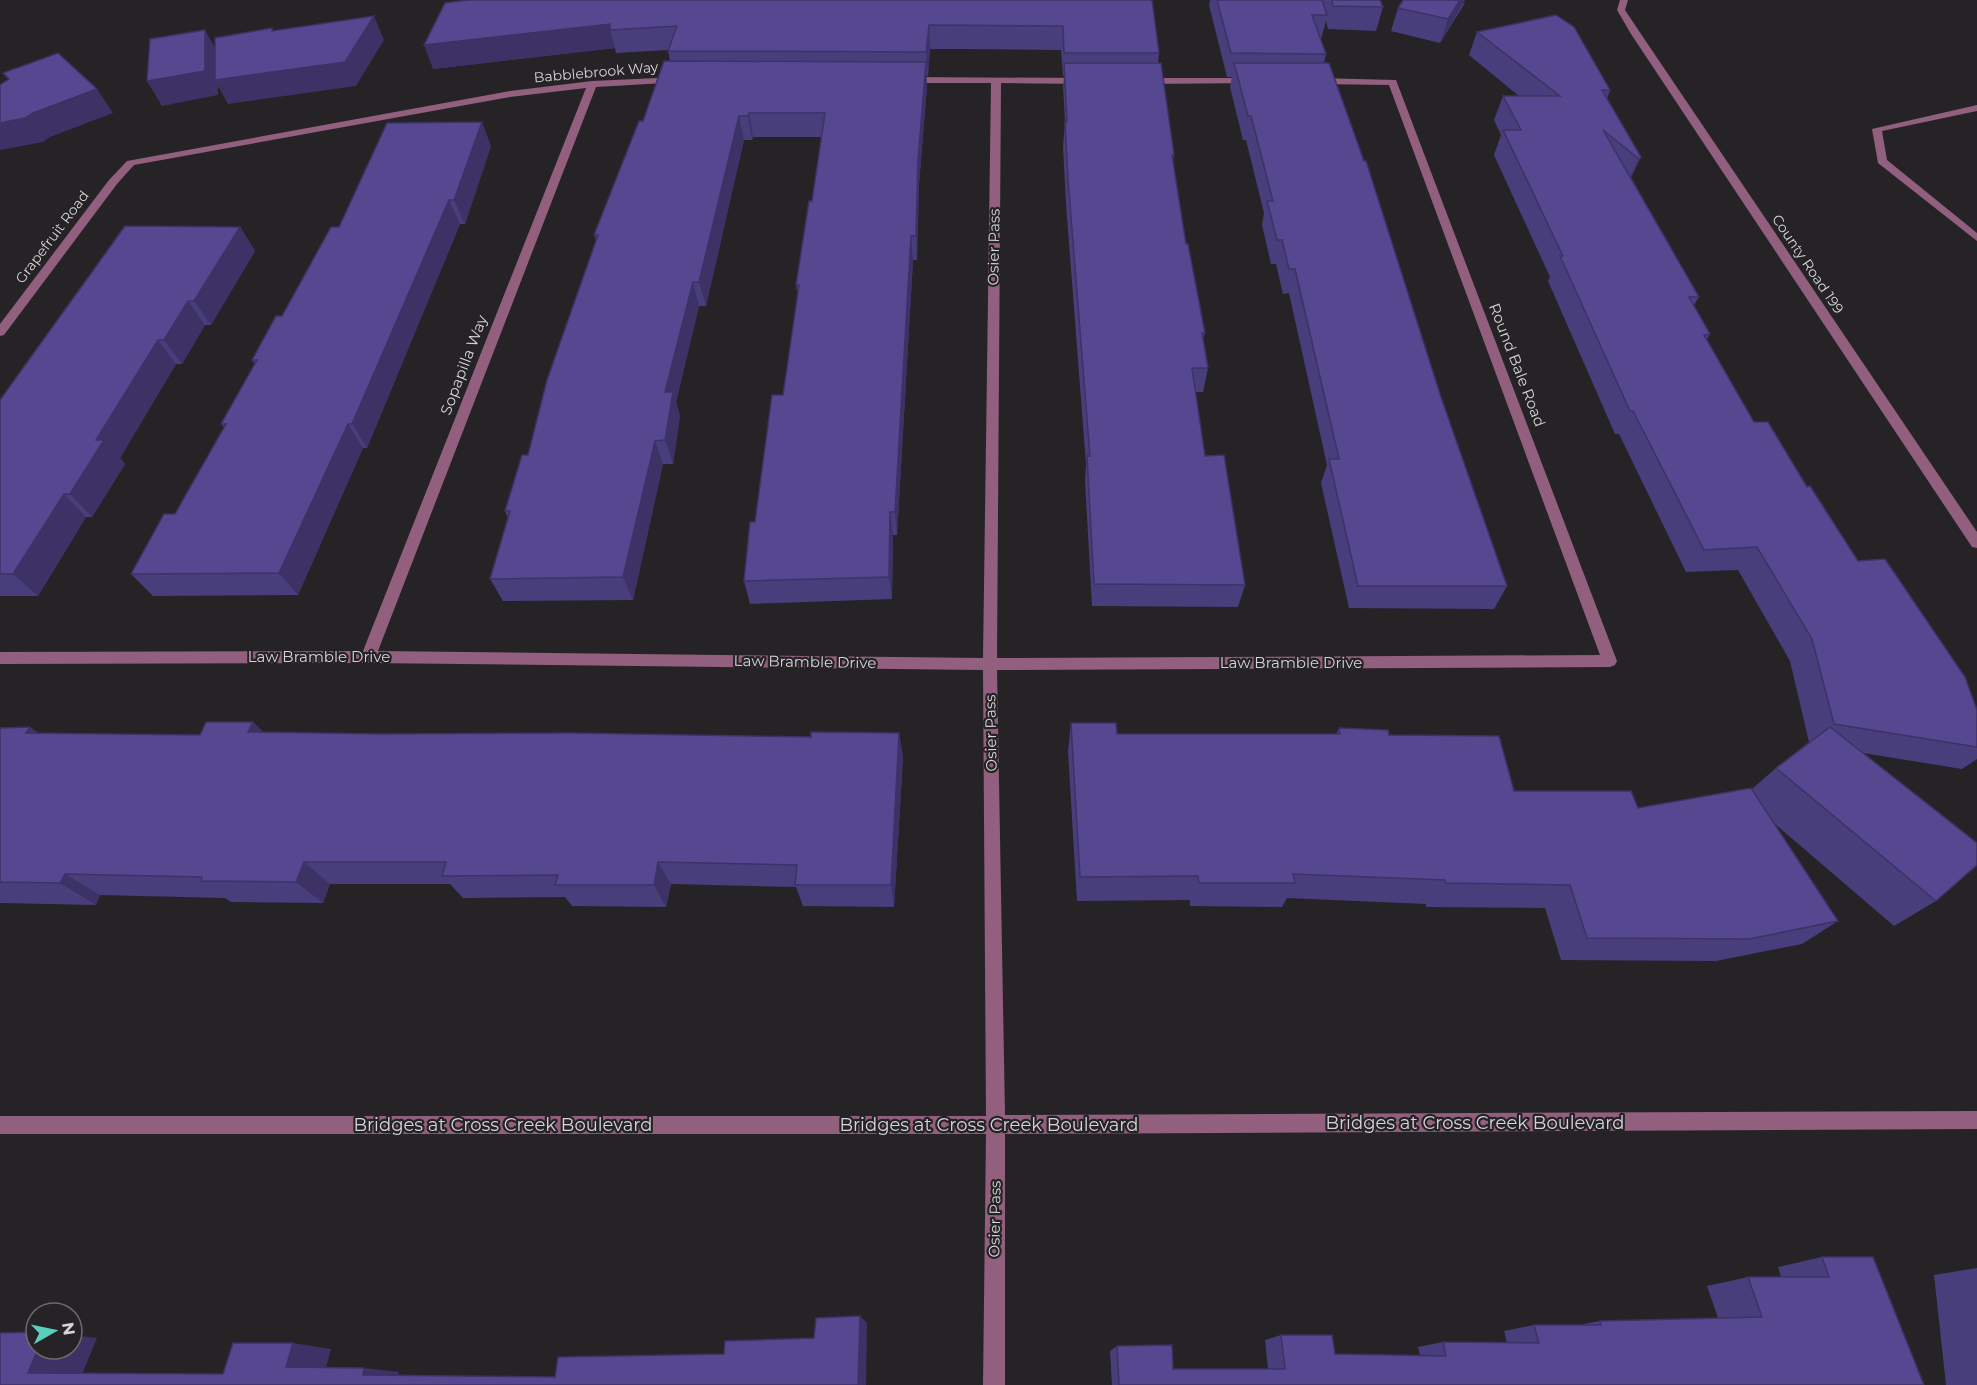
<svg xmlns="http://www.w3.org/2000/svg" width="1977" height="1385" viewBox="0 0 1977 1385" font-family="Montserrat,sans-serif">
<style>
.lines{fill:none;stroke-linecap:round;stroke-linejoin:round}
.minor{fill:#925f7e;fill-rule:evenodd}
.wall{fill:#493e7c}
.shaded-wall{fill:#3c3265}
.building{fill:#554890;stroke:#3c3265;stroke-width:1.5}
.labels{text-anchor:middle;stroke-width:4.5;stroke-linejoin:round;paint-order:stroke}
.far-street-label{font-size:14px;fill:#d5d4d6;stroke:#262327}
.street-label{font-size:15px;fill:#d5d4d6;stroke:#262327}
.near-street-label{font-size:18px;fill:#d5d4d6;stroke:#262327}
</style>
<rect width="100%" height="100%" fill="#262327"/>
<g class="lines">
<path class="minor" d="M1620 0H1628L1625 10 1641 34 1977 532V548L1972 547 1631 34 1617 10Z
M679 77 684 80 682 82 596 87 378 651 983 658 991 83H907L902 80 907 77 1084 78 1089 81 1084 84 1001 83 997 658 1600 655 1389 85 1318 84 1313 81 1318 78 1396 80 1617 661 1615 665 1610 667 997 670 1005 1115 1977 1111V1129L1005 1134V1385H983L986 1134H0V1116H986L983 670 368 663 0 664V652L363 651 586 88 510 97 134 165 117 184 4 335 0 336V324L109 180 127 161 510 91 592 81Z
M1252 78 1257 81 1255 83 1144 84 1139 81 1144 78Z
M1977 105V111L1882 131 1887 160 1977 233V241L1878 163 1872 129Z"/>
</g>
<path class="wall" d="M468 0H1152L1159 53 1158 63 1174 155 1173 164 1186 244 1205 333 1203 340 1208 368 1203 392H1195L1205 456 1245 585 1238 607 1092 606 1085 480 1086 464 1066 204 1063 146 1065 122 1063 86 1064 76H1063L1061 50 966 49H930L928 76H926L927 86 919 184 917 260H913L897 535H893L892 599 750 604 744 581 755 522 783 395 798 296 796 285 812 201 822 137H753L752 140H744L706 306H699L676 402 680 416 673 464H663L633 600 503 601 490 579 508 518 505 511 528 455 596 240 594 235 643 121 670 61 668 50 616 53 615 48 433 69Z
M1210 0H1380L1383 7 1376 31 1328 29 1326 21 1321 39 1326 54 1324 63 1507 586 1494 609 1349 608 1321 483 1327 465 1289 293 1283 294 1276 264H1271L1262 225 1264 213 1246 140H1243L1230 87 1232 77H1227L1209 5Z
M1465 3 1440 43 1391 31 1398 8Z
M1477 32 1610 90 1607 99 1641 157 1631 177 1699 297 1694 305 1710 334 1707 339 1754 422 1807 487 1858 561 1977 710V759L1962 769 1863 753 1936 901 1894 926 1774 823 1838 921 1802 944 1716 961 1561 960 1545 908 1426 907V904L1287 898 1282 907 1190 906V900L1077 901 1068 751 1071 723 1117 734H1336L1339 728 1389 735 1514 791 1638 808 1752 789 1776 768 1809 742 1790 661 1738 570 1686 572 1619 434H1615L1548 281 1550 277 1494 155 1501 135 1494 120 1503 96H1519L1469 55Z
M491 146 465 224H460L367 448H363L298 595 153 596 131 574 175 514 224 427 221 424 255 364 252 360 282 316 339 227Z
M240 227 255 251 211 325H205L182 364H176L120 458 125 464 92 517H86L38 596H0V400Z
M253 722 263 732 383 734 811 737 899 733 903 758 894 907 803 906 796 887 671 884 666 907 572 906 565 897 463 898 450 884H330L323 903 231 902 225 898 100 895 96 905 0 903V728L30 727 38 733 200 735Z
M1822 1257 1924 1385H1112L1110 1351 1117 1346 1173 1369H1268L1265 1340 1281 1335 1335 1354 1420 1355 1418 1347 1443 1342 1507 1343 1504 1331 1534 1325H1578L1600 1321 1718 1318 1707 1286 1748 1277H1781L1778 1267Z
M1977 1268V1385H1946L1934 1275Z"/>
<path class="shaded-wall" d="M1460 0H1465L1440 43 1448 19Z
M374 16 384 40 356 86 228 104 218 86V95L162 106 147 81 205 30 218 53Z
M610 24V30L615 48 433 69 424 45Z
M929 25 930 49 928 76 926 52Z
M926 62 927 86 919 184 917 260 916 236 918 160Z
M97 89 113 113 50 137 43 142 0 150V123L33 113Z
M749 113 753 137 752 140 748 116Z
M739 116 744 140 706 306 699 282Z
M482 122 491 146 465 224 454 200Z
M1641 157 1629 182 1627 183 1639 159Z
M449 200 460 224 367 448 352 424Z
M240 227 255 251 211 325 194 301Z
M911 236 913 260 897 535 895 512Z
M693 282 699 306 676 402 680 416 673 464 665 440V392Z
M188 301 205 325 182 364 164 340Z
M158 340 176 364 120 458 125 464 92 517 70 494 96 440Z
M348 424 363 448 298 595 279 573Z
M655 441 663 464 633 600 623 577Z
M64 494 86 517 38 596 13 574Z
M890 512 893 535 892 599 889 577Z
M253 722 278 748 248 732Z
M30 727 63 752 26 733Z
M899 733 903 758 894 907 891 885Z
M304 862 330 884 323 903 296 882Z
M658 862 671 884 666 907 654 885Z
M65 874 100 895 96 905 60 883Z
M860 1316 867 1323 866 1385H858Z
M72 1335 97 1338 81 1377 28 1373 38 1349H72Z
M293 1343 331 1349 325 1371 286 1367Z
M364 1368 399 1372 398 1378 363 1375Z"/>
<path class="building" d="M468 0H1152L1159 53H1064L1063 26 929 25 926 52 668 51 677 26 610 30V24L424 45 445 3Z
M1217 0H1322L1327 15H1312L1326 54 1231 53Z
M1332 0H1380L1383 7 1333 6Z
M1403 0H1460L1448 19 1398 8Z
M1556 15 1574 27 1610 90H1602L1641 157 1639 159 1603 130 1699 297H1689L1710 334 1704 335 1754 422H1768L1807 487 1810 486 1858 561 1885 559 1965 677 1977 710V747L1834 724 1812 639 1757 547 1704 550 1633 411H1630L1560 256H1563L1503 130H1521L1503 96H1560L1477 32Z
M374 16 345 62 215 80V38L272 28V31Z
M205 30V71L147 81 150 39Z
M58 53 97 89 33 113 25 118 0 123V85L9 79 3 73Z
M664 61 926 62 918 160 916 236H911L895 512H890L889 577 744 581 750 522H755L772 395H783L799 285H796L809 201H812L825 113H749L748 116H739L699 282H693L665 392H673L665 440 655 441 623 577 490 579 510 511H505L522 455H528L547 380 598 235H594L639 121H643Z
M1064 63H1161L1174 155H1172L1186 244H1188L1205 333H1202L1208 368H1192L1205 456 1224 455 1245 585 1094 584 1087 456H1090L1068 179 1065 122H1067Z
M1234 63H1329L1364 161H1366L1441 397 1507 586H1358L1329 459H1339L1295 269H1289L1282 240H1277L1267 201H1273L1251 116H1248Z
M482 122 454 200H449L352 424H348L279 573 131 574 164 514H175L226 424H221L257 360H252L276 316H282L331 227H339L387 123Z
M125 226 240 227 194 301H188L164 340H158L96 440H104L70 494H64L13 574H0V400Z
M206 722H253L248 732 383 734 572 733 811 737V732L899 733 891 885H795L797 865 658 862 654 885H555L558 875 442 876 446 862H304L296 882 201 881 202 877 65 874 60 883 0 882V728L30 727 26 733 200 735Z
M1071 723H1116L1117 734H1340L1339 728 1388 730 1389 735 1499 736 1514 791H1631L1638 808 1751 788 1838 921 1749 939 1587 938 1570 885 1446 883 1445 880 1293 874 1295 883H1199L1198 876 1080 877Z
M1830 727 1977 843V865L1936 901 1776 768Z
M1822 1257H1873L1924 1385H1119L1117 1346 1172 1345 1173 1369H1285L1281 1335H1332L1335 1354 1446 1356 1443 1342 1539 1343 1534 1325H1601L1600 1321 1762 1317 1748 1277H1829Z
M860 1316 858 1385H0V1333L36 1332V1349H38L28 1373 223 1374 233 1343H293L286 1367 364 1368 363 1375 555 1377 558 1357 724 1354 725 1341 814 1338 816 1318Z"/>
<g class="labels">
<g class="far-street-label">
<text transform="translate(596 72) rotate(-5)" y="5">Babblebrook Way</text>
<text transform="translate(52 237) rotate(-53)" y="5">Grapefruit Road</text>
<text transform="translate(1808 264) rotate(56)" y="5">County Road 199</text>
</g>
<g class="street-label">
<text transform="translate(994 247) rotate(-89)" y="5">Osier Pass</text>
<text transform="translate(464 365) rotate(-69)" y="5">Sopapilla Way</text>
<text transform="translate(1517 365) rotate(69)" y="5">Round Bale Road</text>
<text x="319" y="662">Law Bramble Drive</text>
<text transform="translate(805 662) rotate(1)" y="5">Law Bramble Drive</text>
<text x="1291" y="668">Law Bramble Drive</text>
<text transform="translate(991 733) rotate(-91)" y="5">Osier Pass</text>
<text transform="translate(995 1219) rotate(-89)" y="5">Osier Pass</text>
</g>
<g class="near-street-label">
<text x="1475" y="1129">Bridges at Cross Creek Boulevard</text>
<text x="503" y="1131">Bridges at Cross Creek Boulevard</text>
<text x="989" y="1131">Bridges at Cross Creek Boulevard</text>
</g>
</g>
<g transform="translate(54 1331) rotate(81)"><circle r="28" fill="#262327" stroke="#6c6a6d" stroke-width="1.5"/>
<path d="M0-4.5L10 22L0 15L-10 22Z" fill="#5acebd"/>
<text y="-9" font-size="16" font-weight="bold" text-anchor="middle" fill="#d5d4d6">N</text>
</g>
</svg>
